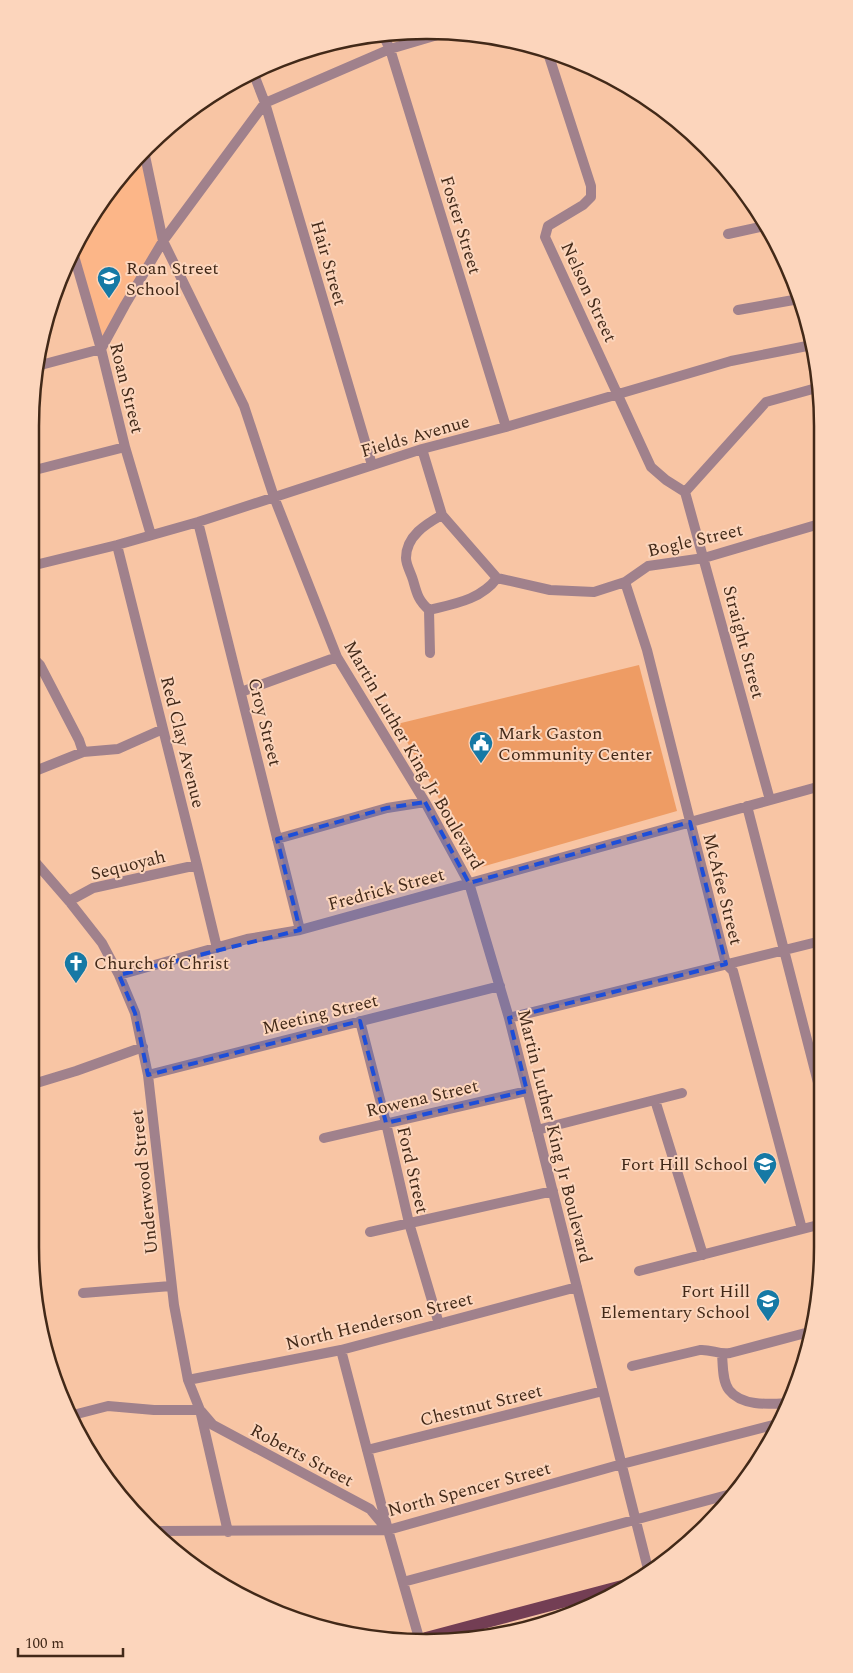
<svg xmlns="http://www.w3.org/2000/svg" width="853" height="1673" viewBox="0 0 853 1673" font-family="Spectral,serif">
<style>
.built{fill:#fcb688}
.green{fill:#ee9c64}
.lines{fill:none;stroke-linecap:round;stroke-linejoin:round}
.minor{stroke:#a0818c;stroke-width:10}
.major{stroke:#733e54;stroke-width:12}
.marked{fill:#1d4ed8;fill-opacity:0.2;stroke:#1d4ed8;stroke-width:4;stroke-dasharray:10 6;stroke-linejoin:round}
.labels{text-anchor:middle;stroke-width:4;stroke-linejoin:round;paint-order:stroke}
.street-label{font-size:18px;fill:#422918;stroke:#fcd5bc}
.poi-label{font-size:18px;fill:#422918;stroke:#fcd5bc;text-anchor:start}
.rim{fill:none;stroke:#422918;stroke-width:2.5}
</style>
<rect width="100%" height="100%" fill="#f8c5a4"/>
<path class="built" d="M144 151 163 241 101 349 73 249 112 185Z"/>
<path class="green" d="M639 665 677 811 478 868 397 724Z"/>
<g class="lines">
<path class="minor" d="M382 33 390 49 506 427
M547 50 591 186V197L583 205 548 226 545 237 651 467 666 480 685 492 766 402 820 387
M253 72 265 103 372 465
M144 151 163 241 244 406 274 497 337 657 425 802 469 883 509 1018 648 1569
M716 162 717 161
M728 234 765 226
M72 249 101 349 125 447 151 535
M738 310 799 299
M37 366 101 349 125 305 163 241 265 103 390 49 451 31
M422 449 442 515 497 578
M31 471 125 447
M685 492 770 800
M198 522 300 930
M117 545 197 865 217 948
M31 566 117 545 198 522 422 449 506 427 731 361 812 345
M497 578 550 590 594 592 625 582 648 566 704 558 816 525 820 526
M625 582 647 650 726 964 733 971 802 1229
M429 610C418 600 417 594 413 580 411 573 406 565 406 558 406 536 426 524 442 515
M429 610C453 604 481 600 497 578
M429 610 430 653
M820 684V695
M241 692 337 657
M83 752 118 749 163 729
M30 773 83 752 79 740 40 665 31 656
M747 806 822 1098
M277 839 387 808 425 802
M30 856 69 901 102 943 119 975 135 1013 148 1075 174 1305 188 1380 200 1410 228 1532
M69 901 93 888 197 865
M119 975 247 939 300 930 821 786
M509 1018 821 941
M360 1021 386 1123 409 1223 439 1324
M148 1075 500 986
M30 1085 76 1071 143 1047
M655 1100 703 1255
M537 1130 682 1093
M324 1138 527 1091
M370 1232 553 1191
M639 1271 822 1224
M83 1293 171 1286
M341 1350 388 1530 419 1638
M722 1354C723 1365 722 1381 729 1390 742 1407 771 1404 789 1403
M632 1366 700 1350C711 1349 719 1355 730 1353L813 1331
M188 1380 341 1350 577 1287
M201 1411 213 1425 370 1509 385 1527
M73 1415 108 1406 154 1410H200
M367 1450 603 1391
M158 1531 388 1530 622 1464 781 1423
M403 1582 731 1494"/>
<path class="major" d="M426 1638 626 1585"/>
</g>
<path class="marked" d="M425 802 469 883 690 822 726 964 509 1018 527 1091 386 1123 360 1021 148 1075 135 1013 119 975 300 930 277 839 387 808Z"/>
<defs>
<g id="school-pin" transform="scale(1.25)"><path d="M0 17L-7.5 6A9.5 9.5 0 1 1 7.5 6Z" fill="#1679a5" stroke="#fcd5bc"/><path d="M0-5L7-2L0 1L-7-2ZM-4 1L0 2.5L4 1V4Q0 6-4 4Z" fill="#fff"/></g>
<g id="civic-pin" transform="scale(1.25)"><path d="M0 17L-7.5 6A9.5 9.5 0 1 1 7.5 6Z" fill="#1679a5" stroke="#fcd5bc"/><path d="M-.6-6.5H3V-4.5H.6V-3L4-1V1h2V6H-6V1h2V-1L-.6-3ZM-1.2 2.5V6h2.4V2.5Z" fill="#fff"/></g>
<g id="church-pin" transform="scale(1.25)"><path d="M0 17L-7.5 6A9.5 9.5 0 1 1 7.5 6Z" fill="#1679a5" stroke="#fcd5bc"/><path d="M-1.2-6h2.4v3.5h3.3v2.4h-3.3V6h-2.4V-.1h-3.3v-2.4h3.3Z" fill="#fff"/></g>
</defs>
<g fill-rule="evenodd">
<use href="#school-pin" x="109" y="278"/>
<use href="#civic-pin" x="481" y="743"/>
<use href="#church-pin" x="76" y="963"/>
<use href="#school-pin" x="765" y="1164"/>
<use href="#school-pin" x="768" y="1301"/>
</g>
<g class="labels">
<g class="street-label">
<text transform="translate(461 225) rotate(73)" y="6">Foster Street</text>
<text transform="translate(329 263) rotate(74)" y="6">Hair Street</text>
<text transform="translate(589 292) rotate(65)" y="6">Nelson Street</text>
<text transform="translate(127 388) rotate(76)" y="6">Roan Street</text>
<text transform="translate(415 436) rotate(-16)" y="6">Fields Avenue</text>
<text transform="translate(695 540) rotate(-13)" y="6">Bogle Street</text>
<text transform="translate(744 642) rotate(75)" y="6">Straight Street</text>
<text transform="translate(265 722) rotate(76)" y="6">Croy Street</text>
<text transform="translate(183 742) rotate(76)" y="6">Red Clay Avenue</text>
<text transform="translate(414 755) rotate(60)" y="6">Martin Luther King Jr Boulevard</text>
<text transform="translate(128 865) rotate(-14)" y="6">Sequoyah</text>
<text transform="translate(386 889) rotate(-15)" y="6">Fredrick Street</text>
<text transform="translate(723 889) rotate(76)" y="6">McAfee Street</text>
<text transform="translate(320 1014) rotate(-14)" y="6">Meeting Street</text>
<text transform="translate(422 1098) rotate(-13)" y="6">Rowena Street</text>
<text transform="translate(555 1136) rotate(76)" y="6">Martin Luther King Jr Boulevard</text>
<text transform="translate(413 1170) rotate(77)" y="6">Ford Street</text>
<text transform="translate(144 1182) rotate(-96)" y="6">Underwood Street</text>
<text transform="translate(379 1321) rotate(-14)" y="6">North Henderson Street</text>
<text transform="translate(481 1405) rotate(-14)" y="6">Chestnut Street</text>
<text transform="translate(302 1455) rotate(28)" y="6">Roberts Street</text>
<text transform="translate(469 1489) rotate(-15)" y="6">North Spencer Street</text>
</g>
<g class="poi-label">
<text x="126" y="274">Roan Street<tspan x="126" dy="21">School</tspan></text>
<text x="498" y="739">Mark Gaston<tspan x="498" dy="21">Community Center</tspan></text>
<text x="94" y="969">Church of Christ</text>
<text x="748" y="1170" text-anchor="end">Fort Hill School</text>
<text x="750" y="1297" text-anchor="end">Fort Hill<tspan x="750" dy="21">Elementary School</tspan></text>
</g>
</g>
<path d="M0 0H853V1673H0ZM426 39H427A387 387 0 0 1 814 426V1247A387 387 0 0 1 427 1634H426A387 387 0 0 1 39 1247V426A387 387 0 0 1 426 39Z" fill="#fcd5bc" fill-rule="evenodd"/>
<path class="rim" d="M426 39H427A387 387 0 0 1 814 426V1247A387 387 0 0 1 427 1634H426A387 387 0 0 1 39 1247V426A387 387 0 0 1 426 39Z"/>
<path d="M18 1648v8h105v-8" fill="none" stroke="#422918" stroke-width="2.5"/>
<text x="25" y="1648" font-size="15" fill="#422918" stroke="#fcd5bc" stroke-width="4" paint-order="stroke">100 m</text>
</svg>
